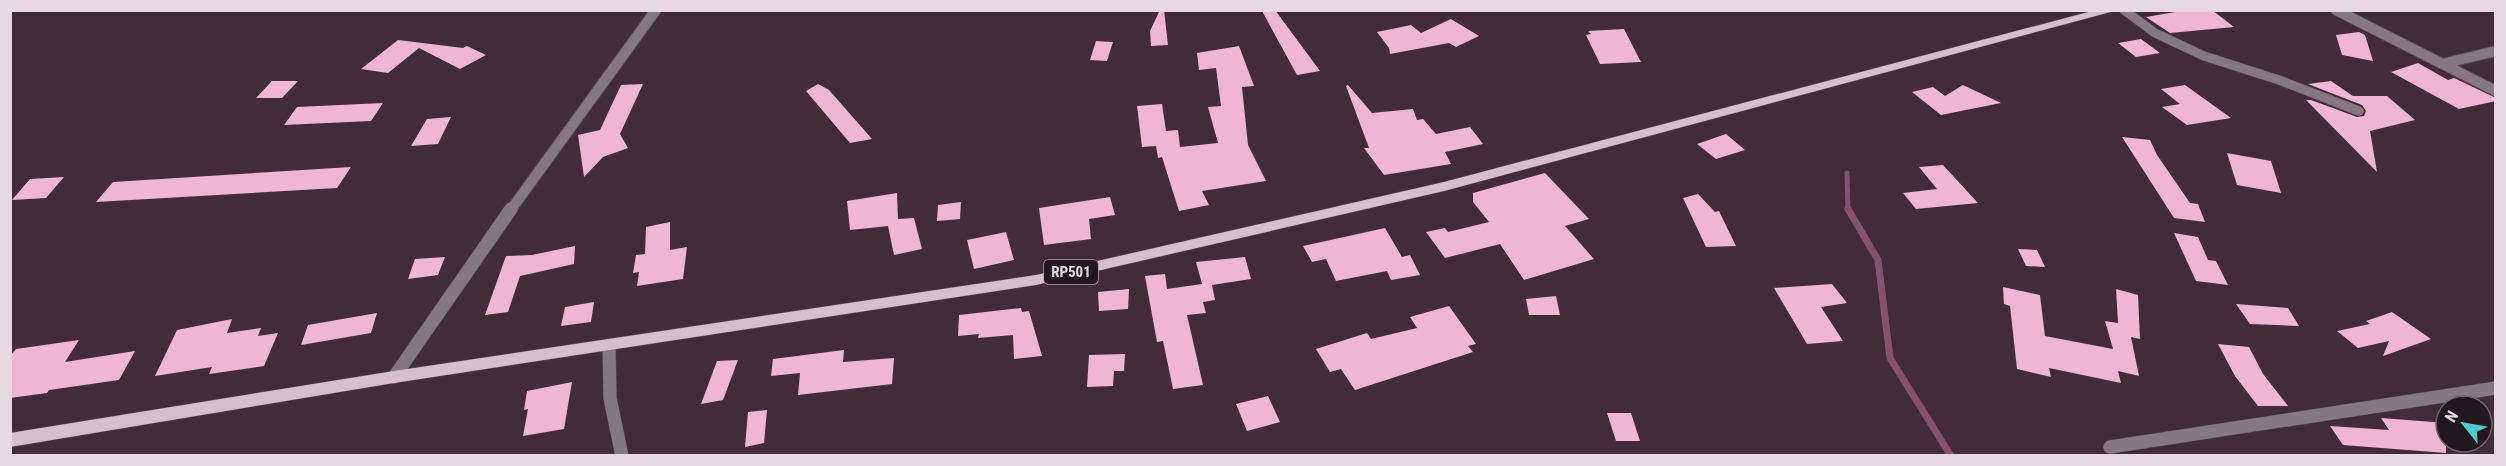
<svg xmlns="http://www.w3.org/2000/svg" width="2506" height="466" viewBox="0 0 2506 466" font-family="'Roboto Condensed',sans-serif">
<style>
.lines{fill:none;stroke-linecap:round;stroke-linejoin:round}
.stream-far1{stroke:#85516f;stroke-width:5}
.stream{stroke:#85516f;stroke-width:7}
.building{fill:#f0b4d5}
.lane-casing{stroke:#5d4853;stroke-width:10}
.street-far1-casing{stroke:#5d4853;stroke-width:12}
.street-casing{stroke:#5d4853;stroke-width:14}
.primary-casing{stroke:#5d4853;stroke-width:1}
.lane{stroke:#85797f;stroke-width:9}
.street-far1{stroke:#85797f;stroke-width:10}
.street{stroke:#85797f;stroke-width:13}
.primary{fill:#d7becb;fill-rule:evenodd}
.labels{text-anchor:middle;stroke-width:6;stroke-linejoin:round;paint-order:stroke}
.shield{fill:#22181d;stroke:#ad9fa6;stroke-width:1.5}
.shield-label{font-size:15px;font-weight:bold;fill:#e8d9e1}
</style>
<rect width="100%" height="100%" fill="#422c38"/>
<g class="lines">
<path class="stream-far1" d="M1847 173 1848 211"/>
<path class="stream" d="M1848 209 1878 260 1890 358 1951 456"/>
</g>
<path class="building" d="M1160 10H1164L1168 45 1151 46 1150 31Z
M1275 10 1320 71 1297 75 1262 11Z
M2187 10H2212L2234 27 2170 33 2146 17Z
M1451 19 1479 36 1456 47 1449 43 1390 54 1389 48 1377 32 1411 25 1421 33Z
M1624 29 1641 62 1600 64 1586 35 1591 34 1588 31Z
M2359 32 2365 35 2373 61 2342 55 2336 35Z
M2141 39 2160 53 2136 57 2118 43Z
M398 40 463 48 467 46 486 55 460 69 419 48 388 73 361 69Z
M1096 41 1113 42 1107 61 1090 60Z
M1239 46 1254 86 1242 87 1248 145 1266 181 1202 191 1209 205 1179 211 1162 157 1158 158 1156 146 1142 147 1137 106 1162 104 1166 131 1178 130 1180 147 1218 143 1208 107 1221 106 1216 68 1199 70 1197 53Z
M2418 63 2448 80 2454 78 2496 98V101L2459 109 2391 72Z
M272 81H298L282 98H256Z
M2331 81 2353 96H2387L2415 120 2370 131 2377 172 2306 100H2311L2357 117 2364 116 2366 111 2362 105 2308 84Z
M643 84 620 134 628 148 603 157 584 177 578 135 600 130 621 85Z
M818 84 829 90 872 139 850 143 806 91Z
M1348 85 1372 113 1413 109 1417 120 1423 119 1436 134 1470 127 1483 144 1445 152 1451 164 1384 175 1364 148H1369L1346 86Z
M1963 85 2001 103 1941 115 1912 92 1933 87 1945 96Z
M2185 85 2231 118 2187 125 2162 107 2180 104 2161 89Z
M383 103 371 121 284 125 297 107Z
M451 117 438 144 411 146 427 119Z
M1726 134 1745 150 1716 159 1697 144Z
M2122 137 2150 140 2157 155 2190 203 2198 204 2205 222 2174 218Z
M2227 153 2271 161 2281 193 2237 185Z
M1943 165 1978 203 1916 209 1903 193 1937 189 1919 167Z
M351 167 337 188 96 202 113 182Z
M1545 173 1589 219 1565 226 1594 259 1524 280 1500 244 1445 258 1426 232 1445 228 1448 232 1489 222 1473 202V193Z
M64 177 46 198 12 200 30 179Z
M897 193 898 219 914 218 922 249 894 255 888 226 850 230 847 201Z
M1698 194 1715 212 1719 211 1736 246 1706 247 1683 198Z
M1110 197 1115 215 1089 219 1091 239 1044 245 1039 208Z
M961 202 960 219 937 221 938 205Z
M670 222V250L687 247 683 279 637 286 639 272 633 273 636 255 645 254 646 227Z
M1385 228 1402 257 1410 255 1420 275 1391 280 1387 271 1336 281 1326 259 1312 262 1303 246Z
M1006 232 1014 260 974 269 967 240Z
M2174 233 2198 237 2208 260 2216 261 2228 285 2196 281Z
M575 246 574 264 520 276 508 312 485 315 506 256 532 255Z
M2018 249 2037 250 2045 267 2026 266Z
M445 257 438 275 408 279 415 259Z
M1245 257 1251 279 1212 285 1215 300 1203 302 1206 313 1187 315 1203 385 1173 389 1163 341 1157 342 1145 276 1165 274 1167 289 1202 284 1196 262Z
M1832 284 1847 303 1821 307 1843 341 1807 344 1774 288Z
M2003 287 2040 295 2045 336 2113 349 2105 321 2118 323 2116 289 2138 295 2140 339 2131 337 2139 376 2118 371 2121 383 2049 368 2051 377 2017 369 2010 306 2004 304Z
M1129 289 1128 309 1099 311 1098 292Z
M1556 296 1560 315H1529L1526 299Z
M594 302 591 322 561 326 565 307Z
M2236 304 2288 308 2299 326 2250 324Z
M1449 306 1476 344 1468 346 1473 352 1355 390 1341 369 1330 372 1316 349 1367 333 1371 339 1417 328 1410 317Z
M1021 308 1022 312 1029 311 1042 356 1014 359 1013 335 978 338 979 334 958 336 959 315Z
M2392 312 2431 339 2383 356 2389 341 2358 348 2337 331 2370 324 2366 321Z
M377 313 371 333 301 345 308 325Z
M232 319 227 333 261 328 258 336 278 333 264 366 209 374 212 367 155 376 177 330Z
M79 340 65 362 135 351 119 380 49 390 47 393 10 398V356L16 349Z
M2218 344 2249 347 2263 374 2288 406H2258L2235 376Z
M844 350 843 362 894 358 892 384 798 395 800 373 771 376 773 359Z
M1125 354 1124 371H1114L1113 386 1087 387 1089 355Z
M738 360 723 400 701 404 717 361Z
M572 382 564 429 523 436 528 409 524 410 527 391Z
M1268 396 1280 422 1247 431 1236 404Z
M767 410 764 443 745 447 748 412Z
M1607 413H1631L1640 441H1616Z
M2381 418 2446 423V453L2343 445 2330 426 2389 430Z"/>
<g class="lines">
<g class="lane-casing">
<path id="lane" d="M2124 10 2155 33 2204 56 2279 80 2359 111"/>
</g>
<g class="street-far1-casing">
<path id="street-far1" d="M2336 10 2496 91
M2442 64 2496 51
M510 211 656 10"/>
</g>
<g class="street-casing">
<path id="street" d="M609 346 610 398 622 456
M394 377 511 209
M2110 447 2496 388"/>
</g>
<g class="primary-casing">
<path id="primary" d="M2096 10H2118L1444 191 1036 285 394 383 10 447V433L394 371 1036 275 1444 182Z"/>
</g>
<use href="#lane" class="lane"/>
<use href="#street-far1" class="street-far1"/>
<use href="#street" class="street"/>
<use href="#primary" class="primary"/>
</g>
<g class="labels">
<rect class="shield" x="1044" y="260" width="54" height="24" rx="4.5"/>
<g class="shield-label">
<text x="1071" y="277">RP501</text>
</g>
</g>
<rect width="2506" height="466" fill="none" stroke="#e8d9e1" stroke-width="24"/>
<g transform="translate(2464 424) rotate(301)"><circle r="28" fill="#22181d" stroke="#71656b" stroke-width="1.5"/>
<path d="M0-4.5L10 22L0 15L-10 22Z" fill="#52cdcd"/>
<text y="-9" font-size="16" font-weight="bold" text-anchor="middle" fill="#e8d9e1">N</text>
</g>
</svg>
